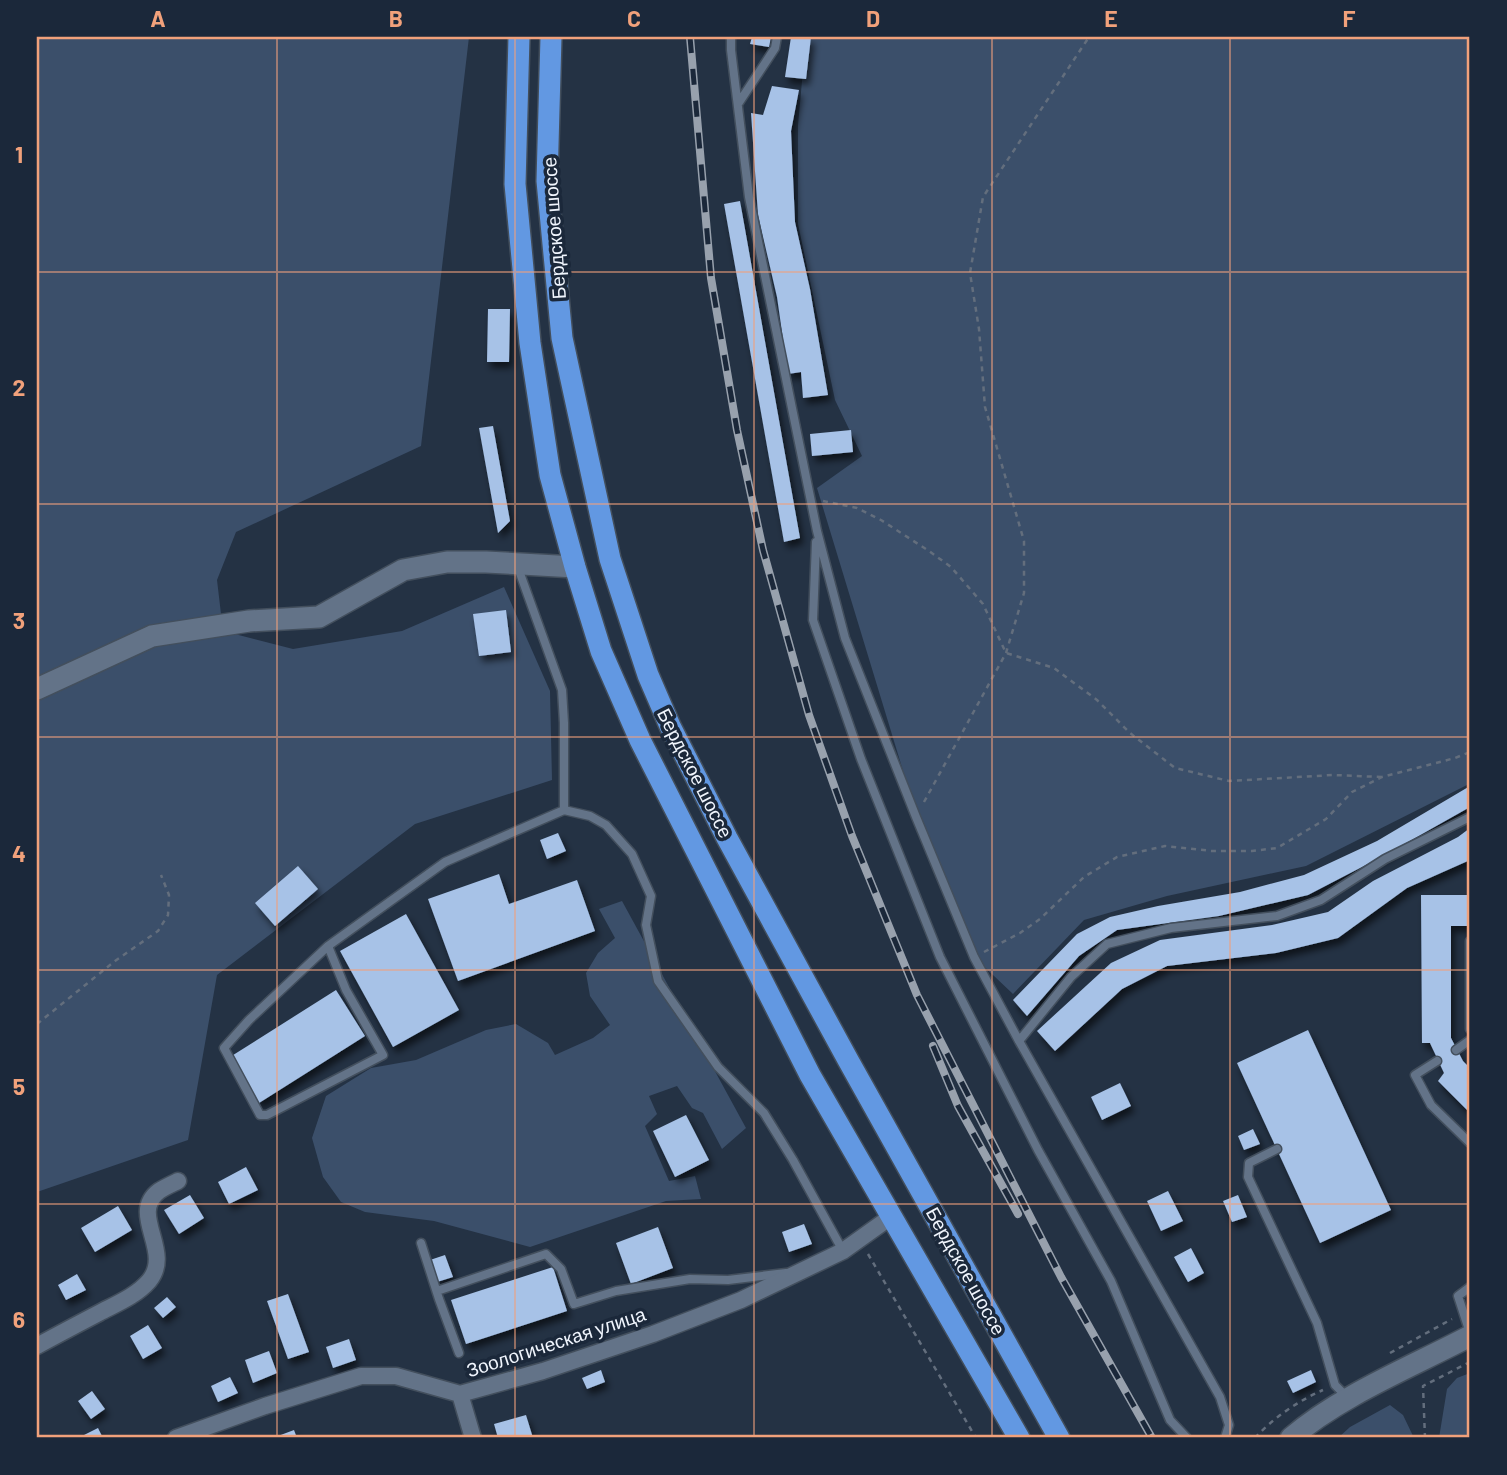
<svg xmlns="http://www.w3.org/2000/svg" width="1507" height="1475" viewBox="0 0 1507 1475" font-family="Barlow,sans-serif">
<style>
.green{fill:#3b4f6a}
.building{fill:#a7c2e7;filter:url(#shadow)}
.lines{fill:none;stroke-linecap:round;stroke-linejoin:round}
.service-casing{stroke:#434f5d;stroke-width:11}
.minor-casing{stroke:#434f5d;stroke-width:19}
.tertiary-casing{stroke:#434f5d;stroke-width:24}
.trunk-casing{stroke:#434f5d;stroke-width:24}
.path{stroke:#636e7d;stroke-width:2.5;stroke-dasharray:5 5;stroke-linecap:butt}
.service{stroke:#637388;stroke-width:8}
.minor{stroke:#637388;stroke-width:16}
.tertiary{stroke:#637388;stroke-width:21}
.trunk{stroke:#6298e2;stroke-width:21}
.rail-casing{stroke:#98a1ad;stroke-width:8}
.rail{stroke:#1b283a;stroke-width:5;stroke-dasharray:16;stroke-linecap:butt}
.grid{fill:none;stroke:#f1a17b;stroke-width:2;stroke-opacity:0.55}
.labels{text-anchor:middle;stroke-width:7;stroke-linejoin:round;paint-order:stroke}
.street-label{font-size:19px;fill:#f0f5fd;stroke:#1b283a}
.neatline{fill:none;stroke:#f1a17b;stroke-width:2.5}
.grid-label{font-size:23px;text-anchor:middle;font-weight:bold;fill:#f1a17b}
</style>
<defs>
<filter id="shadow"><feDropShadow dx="3.5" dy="6" stdDeviation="3.5" flood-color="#0009"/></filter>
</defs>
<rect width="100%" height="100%" fill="#243244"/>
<path class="green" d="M37 37H469L421 446 236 532 217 580 223 631 293 649 402 631 504 587 550 691 552 780 415 824 217 975 188 1140 37 1192Z
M806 37H1470V790L1467 785 1306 866 1167 896 1084 920 1013 994 974 957 911 797 817 488 862 456 835 400 798 224V125Z
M622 901 746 1128 722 1149 703 1113 692 1108 677 1086 649 1096 657 1114 645 1126 669 1181 695 1176 701 1199 666 1201 530 1247 434 1221 365 1212 341 1202 323 1177 312 1138 326 1096 371 1068 416 1060 486 1030 516 1024 548 1043 555 1055 593 1038 610 1025 590 996 586 973 598 953 615 938 599 909Z
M1470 1373V1438H1439L1447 1389 1457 1378Z
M1390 1405 1403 1415 1414 1438H1338L1350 1427Z"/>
<path class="building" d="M752 37H771L769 47 750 44Z
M791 37H811L806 79 785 77Z
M772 86 799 90 791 131 795 222 810 289 828 395 803 398 801 372 788 374 777 297 758 215 751 113 763 115Z
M740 201 800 538 784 542 724 204Z
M488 309H510L509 362H487Z
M493 426 510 521 498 533 479 428Z
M851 430 853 452 812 456 810 434Z
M506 610 511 652 479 656 473 614Z
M1470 786V807L1383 856 1308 895 1219 916 1117 930 1079 956 1027 1016 1013 1000 1077 934 1110 917 1158 906 1240 892 1304 875 1377 841Z
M1470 828V860L1407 888 1338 938 1276 953 1167 966 1122 989 1055 1051 1037 1031 1111 963 1160 940 1272 925 1328 912 1373 881 1458 837Z
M558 833 566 851 547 859 540 840Z
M298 866 318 889 275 926 255 903Z
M499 874 509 904 577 880 595 931 458 981 428 899Z
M1421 895H1470V926H1451V1038L1463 1061 1470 1068V1113L1438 1081 1444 1073 1430 1043H1422Z
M406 914 459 1010 393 1047 340 951Z
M336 990 365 1036 259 1103 230 1057Z
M1308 1030 1391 1210 1320 1243 1237 1063Z
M1120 1083 1131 1106 1102 1120 1091 1097Z
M686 1115 709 1160 675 1177 653 1131Z
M1253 1129 1260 1144 1244 1150 1238 1136Z
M246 1167 258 1190 229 1204 218 1182Z
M1168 1191 1183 1221 1161 1231 1147 1201Z
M190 1195 204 1218 179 1234 164 1210Z
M1238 1195 1247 1217 1232 1222 1223 1201Z
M118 1206 132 1230 95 1252 81 1228Z
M804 1224 812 1244 789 1252 782 1232Z
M658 1227 673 1268 631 1284 616 1243Z
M1191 1248 1204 1273 1188 1282 1174 1257Z
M445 1255 453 1277 437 1282 430 1260Z
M553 1267 567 1311 466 1344 451 1300Z
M77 1274 86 1290 66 1300 58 1285Z
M288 1294 309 1352 288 1359 267 1301Z
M167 1297 176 1307 163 1318 154 1308Z
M148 1325 162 1348 143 1359 130 1336Z
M349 1339 356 1360 333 1368 326 1347Z
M269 1351 277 1373 253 1383 245 1360Z
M601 1370 605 1382 587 1389 582 1378Z
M1311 1370 1316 1382 1293 1393 1287 1381Z
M230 1377 238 1393 218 1402 211 1386Z
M92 1391 105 1409 91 1419 78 1401Z
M526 1415 533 1438H498L494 1424Z
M98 1428 103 1438H78Z
M294 1430 297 1438H279L278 1436Z"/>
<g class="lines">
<g class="service-casing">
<path id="service" d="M731 37V50L749 197 817 531 845 638 916 817 974 957 1019 1041 1220 1397 1229 1425 1225 1438
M738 104 775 48 777 37
M816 542 813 620 861 759 940 957 1038 1150 1111 1281 1170 1420 1187 1438
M564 810 590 816 606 825 632 854 651 896 646 925 658 981 718 1067 764 1113 793 1160 843 1251
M1470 941V1029
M328 946 249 1020 224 1048 260 1115H267L383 1055 346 990 328 946 445 862 564 810V723L562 690 517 565
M1019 1041 1071 977 1107 944 1171 928 1277 916 1321 900 1385 859 1470 817
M1456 1050 1470 1040
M1437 1061 1415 1075 1431 1105 1470 1143
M1277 1149 1249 1163 1248 1177 1317 1323 1335 1385 1347 1397
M421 1243 439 1299 459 1353
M1470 1287 1458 1296 1470 1333
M437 1291 546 1254 561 1269 574 1304 616 1291 690 1279 728 1280 786 1273"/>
</g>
<g class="minor-casing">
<path id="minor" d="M37 1346C57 1335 78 1324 99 1313 116 1304 136 1296 149 1281 174 1251 128 1214 159 1191 165 1187 172 1184 178 1181
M460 1394 473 1438
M176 1438 265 1406 361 1376H396L460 1394 543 1371 653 1334 741 1300 843 1251 892 1216"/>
</g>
<g class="tertiary-casing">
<path id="tertiary" d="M37 689 152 636 249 621 319 617 403 570 447 562H486L575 567
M1291 1438C1339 1396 1413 1366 1470 1336"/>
</g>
<g class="trunk-casing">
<path id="trunk" d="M519 37 515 184 530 343 550 475 575 567 601 651 640 740 810 1075 1019 1438
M551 37 547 181 562 338 610 559 648 675 670 726 727 838 848 1060 1059 1438"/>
</g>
<path class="path" d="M823 501 857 508 881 520 929 551 951 567 983 604 1006 653 1054 668 1097 700 1130 733 1175 768 1229 781 1333 775 1382 777
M924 802 1006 653 1024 593V541L985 407 979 329 970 273 983 197 1089 37
M984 952 1020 933 1040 919 1084 877 1117 857 1165 846 1212 851H1252L1277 848 1326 819 1352 792 1382 777 1455 758 1470 752
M37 1024 115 961 158 931 168 915 169 895 161 875
M868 1254 976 1438
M1390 1353 1452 1319
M1080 1437 1081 1438
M1255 1438C1273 1418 1298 1401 1323 1390
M1425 1438 1423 1386 1470 1362"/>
<use href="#service" class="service"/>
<use href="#minor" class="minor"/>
<use href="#tertiary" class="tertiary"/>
<use href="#trunk" class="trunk"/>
<g class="rail-casing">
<path id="rail" d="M690 37 711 278 737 430 763 550 809 715 852 836 917 995 1061 1277 1152 1438
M933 1046 958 1106 1018 1214"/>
</g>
<use href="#rail" class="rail"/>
</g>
<path class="grid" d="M277 37V1438M515 37V1438M754 37V1438M992 37V1438M1230 37V1438M37 272H1470M37 504H1470M37 737H1470M37 970H1470M37 1204H1470"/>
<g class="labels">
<g class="street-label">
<text transform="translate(554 228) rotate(-94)" y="7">Бердское шоссе</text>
<text transform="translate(695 773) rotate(63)" y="7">Бердское шоссе</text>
<text transform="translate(966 1271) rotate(61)" y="7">Бердское шоссе</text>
<text transform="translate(556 1342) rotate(-18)" y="7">Зоологическая улица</text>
</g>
</g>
<rect width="1507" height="1475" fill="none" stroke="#1b283a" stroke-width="77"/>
<rect x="38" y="38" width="1430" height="1398" class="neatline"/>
<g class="grid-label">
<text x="158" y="27">A</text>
<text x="396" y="27">B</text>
<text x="634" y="27">C</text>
<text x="873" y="27">D</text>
<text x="1111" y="27">E</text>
<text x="1349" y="27">F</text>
<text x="19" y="163">1</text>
<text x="19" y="396">2</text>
<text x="19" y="629">3</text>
<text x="19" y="862">4</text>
<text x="19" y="1095">5</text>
<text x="19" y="1328">6</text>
</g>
</svg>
